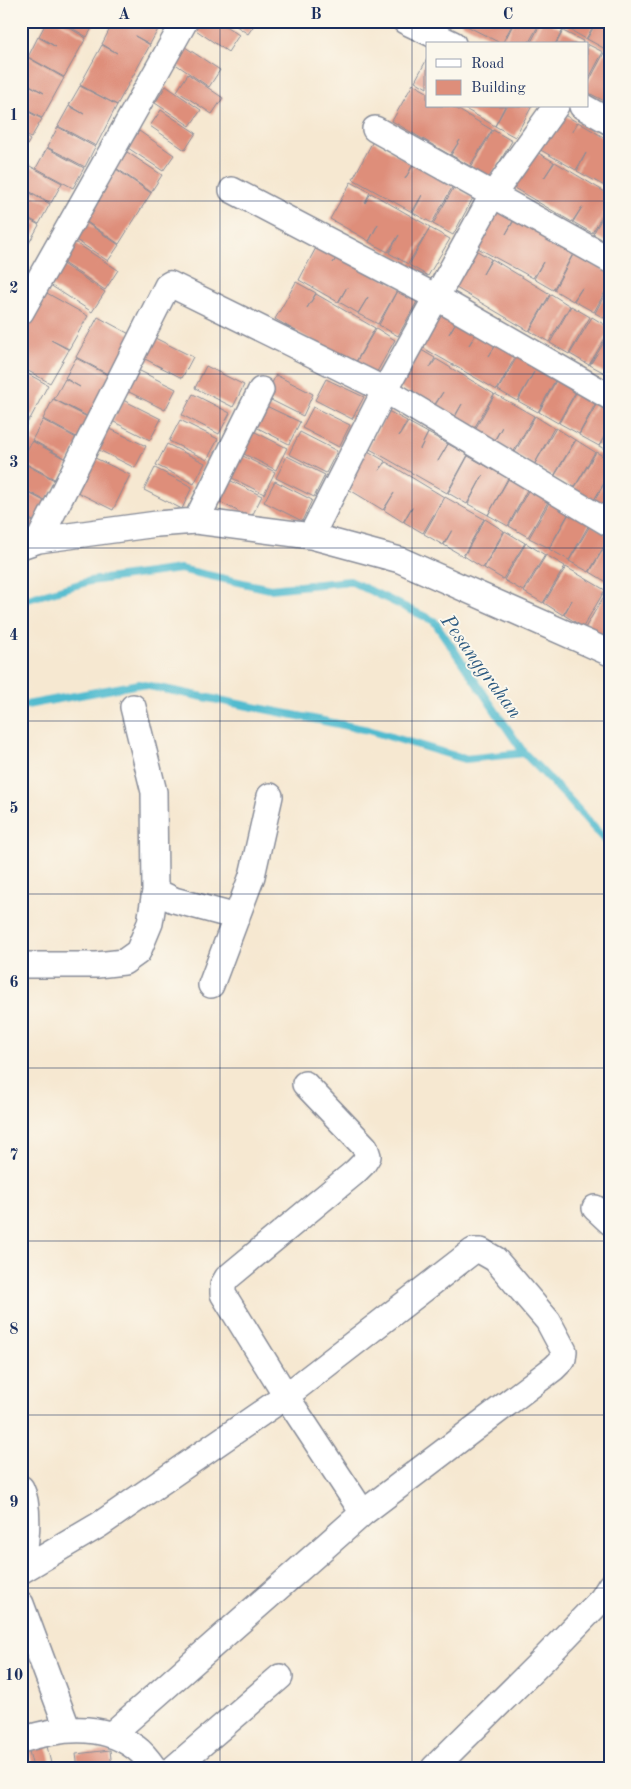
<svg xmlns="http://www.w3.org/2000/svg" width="631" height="1789" viewBox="0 0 631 1789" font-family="'Old Standard TT',serif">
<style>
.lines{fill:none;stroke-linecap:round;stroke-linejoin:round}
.stream{stroke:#51bbcf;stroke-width:8}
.building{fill:#de8e7a}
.minor-casing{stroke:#888c98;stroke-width:28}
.minor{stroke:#fff;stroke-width:25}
.grid{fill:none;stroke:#1b2f5e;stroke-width:1;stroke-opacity:0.55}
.labels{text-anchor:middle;stroke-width:4;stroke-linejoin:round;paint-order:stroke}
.water-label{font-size:20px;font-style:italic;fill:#2b5980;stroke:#fbf7ec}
.neatline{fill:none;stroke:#1b2f5e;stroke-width:2}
.grid-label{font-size:16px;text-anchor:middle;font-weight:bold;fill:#1b2f5e}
</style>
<rect width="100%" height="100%" fill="#fbf7ec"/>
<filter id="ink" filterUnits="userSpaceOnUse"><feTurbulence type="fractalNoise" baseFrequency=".02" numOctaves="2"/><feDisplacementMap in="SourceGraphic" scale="10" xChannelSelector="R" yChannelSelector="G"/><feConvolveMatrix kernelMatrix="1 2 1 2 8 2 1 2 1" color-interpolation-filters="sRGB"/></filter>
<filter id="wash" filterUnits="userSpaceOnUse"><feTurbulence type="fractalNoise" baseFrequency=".0096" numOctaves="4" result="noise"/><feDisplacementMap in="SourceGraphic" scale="20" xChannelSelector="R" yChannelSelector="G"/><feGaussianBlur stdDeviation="1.12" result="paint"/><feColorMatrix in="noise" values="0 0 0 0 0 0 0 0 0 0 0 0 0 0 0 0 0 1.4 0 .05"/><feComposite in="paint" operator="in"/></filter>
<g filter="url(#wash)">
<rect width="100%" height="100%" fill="#f6e8d1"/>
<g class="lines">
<path class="stream" d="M21 601 90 581 180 569 270 589 350 581 434 621 524 753 566 796 610 846
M21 706 139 684 368 730 465 759 524 753"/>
</g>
<g id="blocks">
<path class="building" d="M47 21H58L86 38 64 77 28 57 38 37 56 47 39 36Z
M60 21H96L87 37Z
M114 21H155L161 24 150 44 135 36 150 45 117 105 80 85 102 45 117 53 102 44Z
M198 21H218L239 35 228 52 193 28Z
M229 21H257L248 34Z
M462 21H514L502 44 461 23Z
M515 21H541L528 44H503Z
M542 21H546L563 30 555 44H530Z
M556 21H569L566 27Z
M570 21H596L586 39 567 28Z
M597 21H610V45L607 50 587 39Z
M563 31 583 41 582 44H556Z
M587 44 603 52 587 82Z
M185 47 220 70 209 87 174 63Z
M604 53 610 56V104L587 92V85Z
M27 57 64 78 42 118 21 107V81L44 93 21 80V68Z
M427 59V88L415 81Z
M188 74 223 98 212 114 177 91Z
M413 84 427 92V106H452L492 130 470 166 451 155 460 140 450 155 392 121Z
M80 86 117 105 96 146 58 126 69 106 84 114 69 105Z
M166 86 201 110 190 126 155 103Z
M460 106H505L495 126Z
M506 106H532L515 137 495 126Z
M21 108 42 119 31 138 21 133Z
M161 110 196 133 185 150 150 126Z
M557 111 577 122 572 132 578 122 610 141V189L577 171 586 153 576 170 537 148Z
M58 127 95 147 85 167 47 147Z
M493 130 512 141 490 178 471 167Z
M139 131 174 155 163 171 128 148Z
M21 134 30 140 21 156Z
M373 141 413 164 405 179 414 164 453 186 432 223 413 213 422 195 412 212 353 179Z
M47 148 84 168 73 188 36 168Z
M535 151 554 162 544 178 555 162 610 195V203L592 233 573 222 582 207 572 222 514 188Z
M127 152 162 175 151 192 116 168Z
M24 163 62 183 51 203 21 187V169Z
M116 169 151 193 119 244 84 220Z
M351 182 370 192 365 203 371 193 430 227 408 264 389 253 399 235 388 252 369 242 378 224 369 241 330 219Z
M454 187 473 198 453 235 433 224Z
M21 188 50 204 39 224 21 214Z
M610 204V244L593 234Z
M494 208 514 219 506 234 515 219 574 252 553 290 534 279 543 262 533 278 474 246Z
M21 215 39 225 28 245 21 241Z
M84 221 119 245 108 261 73 238Z
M430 228 450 239 428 276 409 265Z
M73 241 118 270 105 290 60 261Z
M21 242 28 245 21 258Z
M319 242 339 253 333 263 340 253 399 287 378 324 358 314 368 297 358 313 339 302 347 287 338 302 299 280Z
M472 248 491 259 483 274 492 259 550 294 529 331 451 285Z
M574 253 610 273V283L594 312 574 301 582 288 573 301 554 290Z
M61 263 105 292 92 312 47 283Z
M296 282 316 293 307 308 316 294 375 328 354 365 275 319Z
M610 285V321L595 313Z
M399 287 419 298 398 336 379 325Z
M45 292 88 316 69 349 51 340 69 350 50 383 21 367V334Z
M551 294 570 306 549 342 530 331Z
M571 306 590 317 569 354 550 343Z
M438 308 458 318 449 334 458 319 478 330 469 345 479 330 498 341 489 356 498 342 518 352 497 390 418 345Z
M98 317 135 337 113 377 76 357Z
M592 317 610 328V330L589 365 570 354Z
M376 328 395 340 374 377 354 366Z
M610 333V376L590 365Z
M155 338 193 357 182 378 145 359Z
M416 347 435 358 430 368 436 359 494 394 473 430 454 419 462 404 453 419 434 407 443 392 433 407 395 384Z
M519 353 558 375 538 412 518 401 534 372 517 401 498 390Z
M76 358 113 378 91 418 54 399 65 379 80 387 65 378Z
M206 366 244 385 233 407 195 388Z
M21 370 48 385 30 419 21 414Z
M138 370 176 389 165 410 127 391Z
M276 375 313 394 303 416 265 397Z
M559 375 579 386 558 423 539 412Z
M326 379 364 397 352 419 315 400Z
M580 386 599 397 579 434 559 423Z
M193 394 230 413 219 434 182 415Z
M495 394 534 416 513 453 494 442 502 427 493 442 474 431Z
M600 398 610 403V426L599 446 579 435Z
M53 399 91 419 80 439 43 419Z
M123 400 161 419 150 440 112 421Z
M262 404 300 422 289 444 252 425Z
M313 407 350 425 339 447 302 428Z
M388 411 407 421 399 436 408 422 428 433 420 449 428 433 448 444 438 461 448 444 468 455 447 493 368 448Z
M21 416 29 420 21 433Z
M535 416 554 428 534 465 514 454Z
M43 420 80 440 69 460 32 440Z
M180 420 218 439 207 460 169 441Z
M108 428 146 446 135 468 97 449Z
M556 428 575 440 554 476 534 465Z
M610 428V452L599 446Z
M249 429 287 448 276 470 238 451Z
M300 432 337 451 326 473 289 454Z
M576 440 595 452 574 488 554 477Z
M32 441 69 461 58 481 21 461Z
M167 444 205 463 194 484 156 465Z
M366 450 385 461 379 471 386 462 444 497 423 533 404 522 412 507 403 522 384 510 394 493 383 510 345 487Z
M596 452 610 460V473L594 500 574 489Z
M237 453 275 472 264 494 226 475Z
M287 456 325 475 314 497 276 478Z
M468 456 508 478 488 515 468 504 483 475 467 504 448 493Z
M93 457 130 475 113 510 75 491Z
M21 462 58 482 46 501 21 488Z
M155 468 192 487 182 509 144 490Z
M610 475V510L594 500Z
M225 478 262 496 251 518 214 499Z
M509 478 528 488 508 526 488 515Z
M275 481 312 500 302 521 264 502Z
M21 489 46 502 35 522 21 514Z
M529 489 549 500 528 537 509 526Z
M445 497 484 519 463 556 444 545 452 530 443 545 424 534Z
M550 501 570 511 549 548 529 538Z
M570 512 590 523 569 560 549 549Z
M21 516 35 523 24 543 21 541Z
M485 519 504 531 483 568 464 556Z
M591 524 610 536 589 572 569 561Z
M505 531 525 543 503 579 484 568Z
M610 537V584L590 572Z
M526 543 545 555 523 591 504 580Z
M546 555 565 566 543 603 524 592Z
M566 567 605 590 583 627 564 615 572 600 563 615 544 603Z
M607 591 610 593V630L604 639 585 628Z
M47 1746 52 1768H33L29 1751Z
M110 1750 112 1768H78L76 1754Z"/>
</g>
</g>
<g filter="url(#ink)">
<use href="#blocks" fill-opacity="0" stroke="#888c98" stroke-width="1"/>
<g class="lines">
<g class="minor-casing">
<path id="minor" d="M405 21 453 44
M582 106 610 122
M375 129 610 260
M232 190 436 297 610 397
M21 312 185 21
M196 521 261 390
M311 536 385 390 492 196 556 106
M39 540 167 286 170 284 385 390 610 524
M21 546 39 540 157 524 196 521 311 536 400 560 610 653
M155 891 174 900 237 917
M21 965H97L124 962 138 952 150 923 155 891 154 792 133 707
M211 985 252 876 270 796
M595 1208 610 1222
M21 1488C31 1508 26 1549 21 1571
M21 1571 99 1525 286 1396 473 1251H481L495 1259 548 1321 564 1351 563 1359 554 1368 363 1513
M21 1604 68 1730
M111 1735 363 1513 286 1396 223 1294V1285L227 1278 355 1172 363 1164 368 1156 365 1147 305 1084
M21 1740C58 1728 103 1722 136 1748 143 1753 149 1761 154 1768
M174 1768 280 1677
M434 1768 544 1659 602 1599 610 1586"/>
</g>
<use href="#minor" class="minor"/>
</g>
</g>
<path class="grid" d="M220 21V1768M412 21V1768M21 201H610M21 374H610M21 548H610M21 721H610M21 894H610M21 1068H610M21 1241H610M21 1415H610M21 1588H610"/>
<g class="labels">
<g class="water-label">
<text transform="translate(482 666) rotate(54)" y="7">Pesanggrahan</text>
</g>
</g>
<rect width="631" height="1789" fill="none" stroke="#fbf7ec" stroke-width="55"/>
<rect x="426" y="42" width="162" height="65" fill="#fbf7ec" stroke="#a1a7b3"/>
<rect x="436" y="59" width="25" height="8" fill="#ffffff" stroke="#a1a7b3"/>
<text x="471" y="68" font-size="15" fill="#1b2f5e">Road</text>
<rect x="436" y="80" width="25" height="15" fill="#de8e7a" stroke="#a1a7b3"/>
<text x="471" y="92" font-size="15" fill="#1b2f5e">Building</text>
<rect x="28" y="28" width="576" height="1734" class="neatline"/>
<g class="grid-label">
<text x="124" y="19">A</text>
<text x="316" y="19">B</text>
<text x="508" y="19">C</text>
<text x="14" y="120">1</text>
<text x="14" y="293">2</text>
<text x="14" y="467">3</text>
<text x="14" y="640">4</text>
<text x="14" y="813">5</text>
<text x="14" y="987">6</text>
<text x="14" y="1160">7</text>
<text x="14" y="1334">8</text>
<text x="14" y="1507">9</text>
<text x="14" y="1680">10</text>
</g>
</svg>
